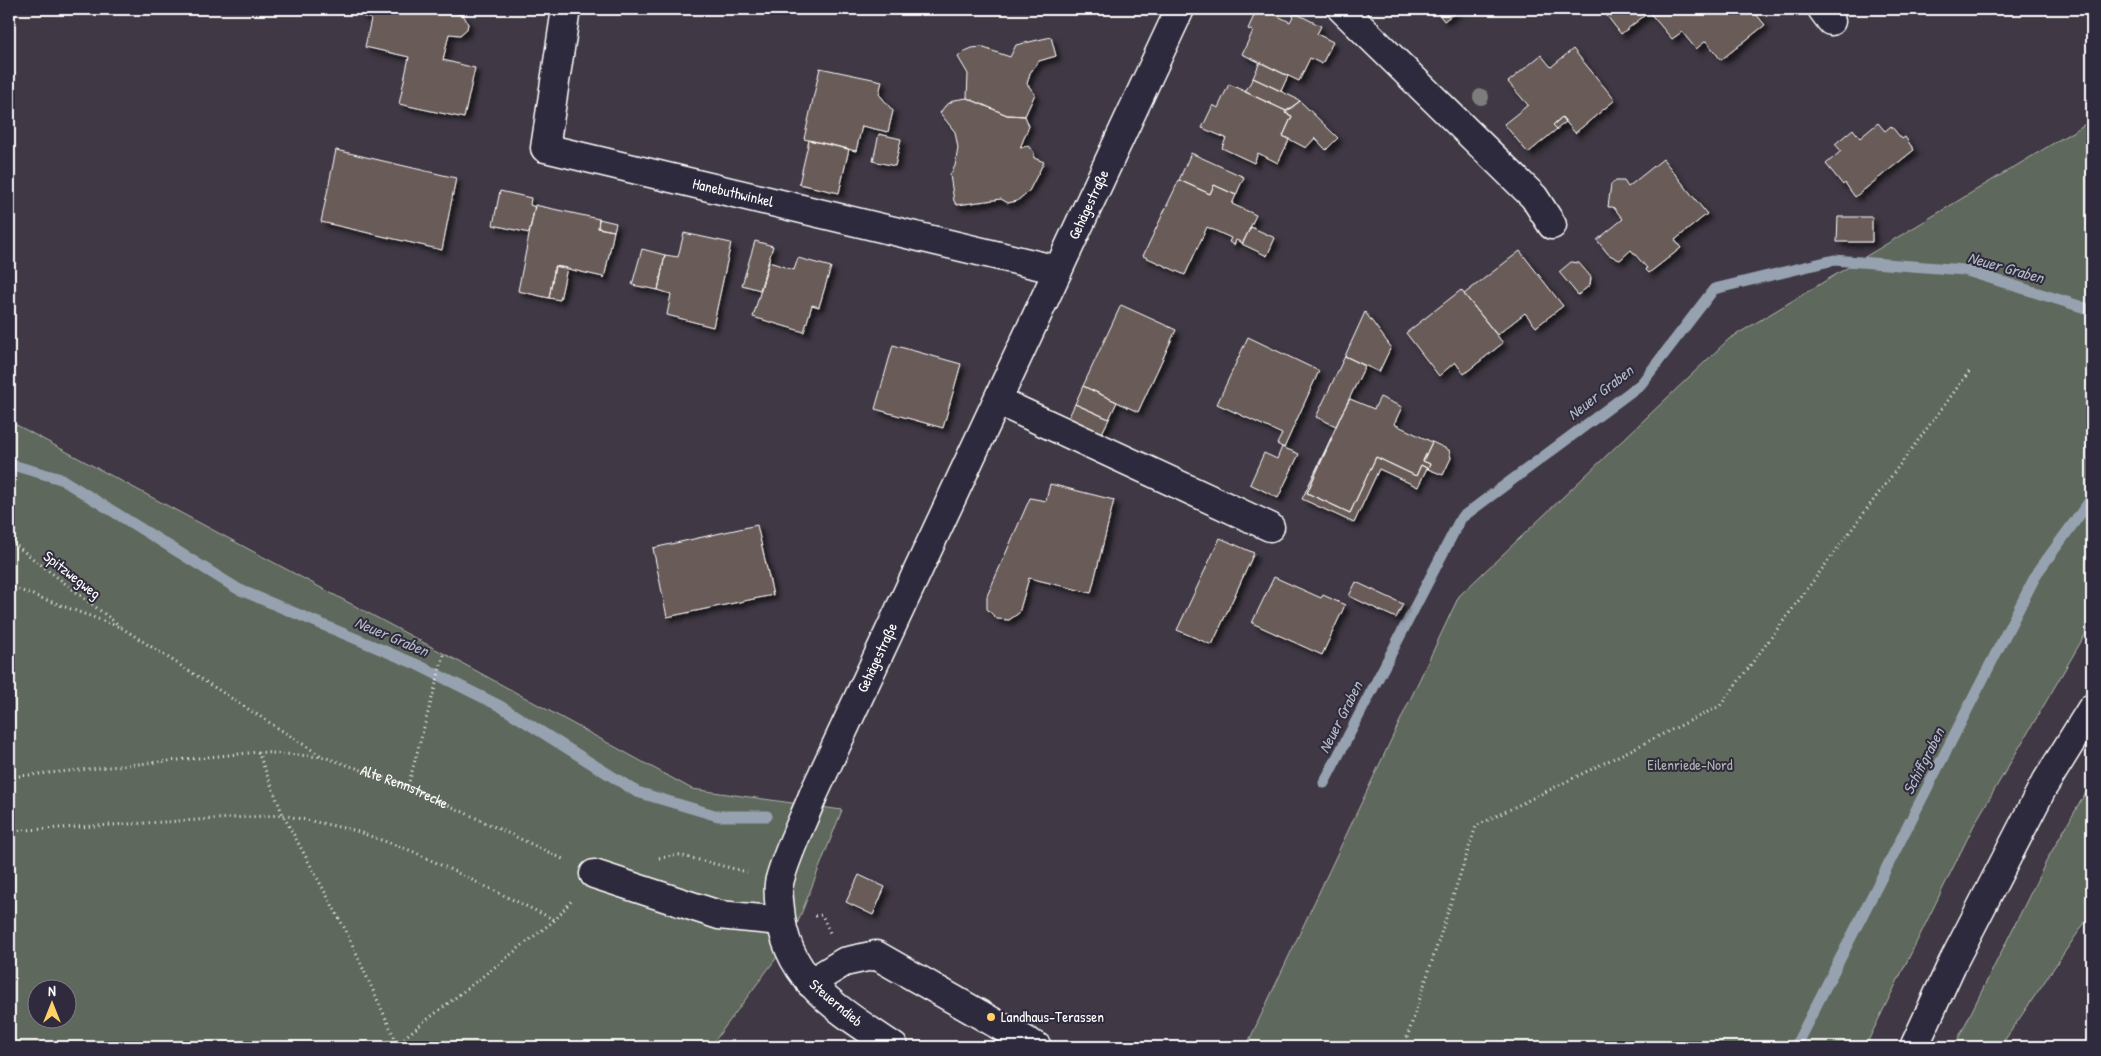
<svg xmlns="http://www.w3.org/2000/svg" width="2101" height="1056" viewBox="0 0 2101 1056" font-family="'Patrick Hand',sans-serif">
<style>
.green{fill:#5f685b;stroke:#afb4ad;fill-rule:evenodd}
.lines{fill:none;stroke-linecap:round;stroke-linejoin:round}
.stream{stroke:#96a2b0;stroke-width:11}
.building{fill:#695b58;stroke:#fff;filter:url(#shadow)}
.minor-casing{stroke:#fff;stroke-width:31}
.highway-casing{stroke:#fff;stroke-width:31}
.path{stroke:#fff;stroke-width:3;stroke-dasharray:1 4;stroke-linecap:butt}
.minor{stroke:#2f2a3d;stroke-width:28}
.highway{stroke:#2f2a3d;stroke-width:28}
.tree{fill:#7d7d7e}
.poi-dot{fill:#ffd166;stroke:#2f2a3d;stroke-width:2}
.labels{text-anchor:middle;stroke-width:4;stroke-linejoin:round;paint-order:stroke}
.street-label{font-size:15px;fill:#fff;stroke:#2f2a3d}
.park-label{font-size:15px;fill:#afb4ad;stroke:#2f2a3d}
.poi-label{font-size:15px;fill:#fff;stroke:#2f2a3d;text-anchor:start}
.water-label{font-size:16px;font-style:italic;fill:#b0b9c4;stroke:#2f2a3d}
</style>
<defs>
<filter id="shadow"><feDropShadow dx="4.5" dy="4.5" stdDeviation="2.5" flood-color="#0009"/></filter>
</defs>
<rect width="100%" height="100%" fill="#403945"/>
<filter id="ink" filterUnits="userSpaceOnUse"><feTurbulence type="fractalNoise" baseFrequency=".02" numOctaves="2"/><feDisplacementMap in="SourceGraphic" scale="10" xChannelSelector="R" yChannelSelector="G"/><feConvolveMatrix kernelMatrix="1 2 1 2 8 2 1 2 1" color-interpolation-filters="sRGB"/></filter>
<g filter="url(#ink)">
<path class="green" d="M9 9H15L12 41 9 49Z
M2092 120V623L1975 823 1865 1047H1246L1459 596 1729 339Z
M9 421 471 668 692 789 842 810 792 937 710 1047H9ZM38 988H68V1018H38Z
M2092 782V912L2000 1047H1954L2049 856Z"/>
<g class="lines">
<path class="stream" d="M9 464 61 479 238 589 418 665 500 706 637 792 718 816H767
M1324 783 1461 518 1641 384 1714 289 1834 260 1964 270 2092 310
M1795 1047 2037 573 2092 498"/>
</g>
<path class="building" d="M359 9H454V12L464 16 468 24 467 29 460 35 449 34 443 60 475 68 464 118 399 104 409 57 365 47 371 19 362 16Z
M1257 9H1263L1290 22 1295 13 1321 26 1317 34 1333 42 1322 64 1310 58 1299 81 1242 54 1253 31 1248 29Z
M1435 9H1460L1444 21Z
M1608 9H1752L1765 25 1721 60 1706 41 1696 49 1682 32 1672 39 1649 12 1621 34 1604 12Z
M1051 37 1056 56 1039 61 1030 73 1027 84 1035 94 1025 116 1007 115 967 98 968 74 958 57 963 52 972 48 981 47 1010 57 1016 45Z
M1573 49 1615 100 1575 133 1562 117 1553 125 1557 129 1528 153 1504 124 1528 105 1508 82 1541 55 1551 67Z
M1260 62 1288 76 1281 91 1253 78Z
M820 68 882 81 879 94 893 111 888 132 862 126 856 151 804 139Z
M1253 78 1297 99 1300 101 1286 111 1245 92Z
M1229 84 1286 111 1285 113 1292 116 1283 136 1289 140 1278 163 1258 153 1254 163 1222 148 1226 138 1202 128 1213 105 1218 108Z
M967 98 1007 115 1025 116 1029 126 1020 148 1027 146 1031 148 1034 153V158L1044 162 1029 191 1017 201 1008 203 1001 199 957 205 954 201 950 175 955 166 958 148 955 132 940 113 945 106 954 100Z
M1300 101 1338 138 1326 150 1315 138 1306 148 1283 136 1292 116 1285 113Z
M1562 117 1566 122 1557 129 1553 125Z
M1878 123 1885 131 1891 126 1902 139 1905 137 1914 150 1855 197 1845 183 1843 185 1826 164 1841 151 1835 144 1853 129 1860 138Z
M879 134 901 139 895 166 873 161Z
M809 140 849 149 839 193 799 184Z
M336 150 456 178 442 250 321 222Z
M1191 153 1244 177 1236 195 1214 185 1210 194 1179 180Z
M1663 159 1707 214 1675 240 1681 248 1649 273 1646 270 1647 268 1631 250 1620 260 1617 259 1608 254 1597 240 1623 219 1613 207H1608L1611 184 1616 181H1624L1628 187Z
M1179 180 1210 194 1214 185 1236 195 1232 204 1256 215 1243 243 1236 240 1234 245 1229 242 1231 238 1207 227 1185 275 1143 256Z
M500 191 531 198 530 205 535 207 529 233 493 225Z
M535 205 599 219 598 228 614 231 604 279 603 277 555 266 549 298 518 291Z
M1838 217H1872V242H1837Z
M599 219 616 223 614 231 598 228Z
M1251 227 1275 238 1267 256 1242 244Z
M684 233 731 243 713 327 667 315 671 294 658 290 665 255 678 257Z
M755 241 773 246 760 290 742 285Z
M642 249 665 255 658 290 632 285Z
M1520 251 1563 306 1536 327 1525 313 1497 335 1464 294Z
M798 258 831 267 819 307 812 305 804 332 753 317 769 262 794 270Z
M1571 262 1579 263 1591 277 1590 285 1578 295 1559 272Z
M555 266 567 268 560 300 549 298Z
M1461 290 1503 343 1464 374 1455 362 1439 376 1406 333Z
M1121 305 1176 330 1138 412 1083 386Z
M1365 312 1391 347 1379 372 1345 356Z
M1248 337 1319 371 1284 448 1277 444 1282 434 1217 404Z
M893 345 961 364 943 428 875 409Z
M1345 356 1365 366 1336 426 1316 417Z
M1083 386 1117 402 1109 419 1075 404Z
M1380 397 1402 407 1394 424 1432 442 1423 461 1430 464 1428 469 1421 465 1416 476 1376 457 1350 513 1307 493 1342 413 1350 399 1374 409Z
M1075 404 1109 419 1100 437 1067 421Z
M1331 438H1332L1307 493 1350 513 1376 457 1416 476 1421 465 1427 468 1418 487 1379 469 1354 523 1302 499Z
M1432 442 1449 450 1451 458 1443 475 1428 469 1430 464 1423 461Z
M1282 447 1299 454 1278 498 1250 484 1264 453 1277 459Z
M1050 484 1114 500 1091 593 1029 578 1019 613 1009 620 997 619 987 609V596L1030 498 1046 501Z
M757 525 773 595 667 617 653 548Z
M1220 538 1254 553 1212 645 1177 630Z
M1274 577 1321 598 1323 595 1345 605 1322 655 1252 623Z
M1356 582 1403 604 1396 618 1349 596Z
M859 875 885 887 873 915 846 902Z"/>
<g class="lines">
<g class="minor-casing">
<g id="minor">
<path id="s2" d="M566 9 545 148 1058 270"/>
<path d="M1342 9 1534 197 1552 225"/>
<path d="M1822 9 1831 21"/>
<path d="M998 401 1270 527"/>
<path d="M594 874 719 915 781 921"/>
<path d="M810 983 844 962 876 955 1037 1047"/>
<path id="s3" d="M894 1047C841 1011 785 981 780 909 779 900 777 888 780 879 788 850 803 821 814 793L1180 9"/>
</g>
</g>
<g class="highway-casing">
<path id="highway" d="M1914 1047 1953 962 2043 787 2092 708"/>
</g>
<g class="path">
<path d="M9 540 120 626"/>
<path d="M9 586 122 628 323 757"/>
<path d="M258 752 283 815 345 929 397 1043"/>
<path id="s1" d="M9 777 258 752 324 757 408 786 565 860"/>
<path d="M408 786 444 654"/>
<path d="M9 831 283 815 353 830 412 851 555 920"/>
<path d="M659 858 679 855 747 872"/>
<path d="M815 916 822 915 830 933"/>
<path d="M392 1047 555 920 572 900"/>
<path d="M1404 1047 1476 826 1720 706 1969 372"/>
</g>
<use href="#minor" class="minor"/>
<use href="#highway" class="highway"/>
</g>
<circle class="tree" cx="1481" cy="97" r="8"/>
</g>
<circle class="poi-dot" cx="991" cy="1017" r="5"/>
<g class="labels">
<g class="street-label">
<text dy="5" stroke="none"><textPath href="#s2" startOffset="334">Hanebuthwinkel</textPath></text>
<text dy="5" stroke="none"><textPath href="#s3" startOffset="959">Gehägestraße</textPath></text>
<text transform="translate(72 575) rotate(38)" y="5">Spitzwegweg</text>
<text dy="5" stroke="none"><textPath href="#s3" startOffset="459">Gehägestraße</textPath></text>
<text dy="5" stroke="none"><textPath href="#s1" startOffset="402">Alte Rennstrecke</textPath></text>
<text transform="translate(836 1003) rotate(40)" y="5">Steuerndieb</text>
</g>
<g class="park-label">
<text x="1690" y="770">Eilenriede-Nord</text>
</g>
<g class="poi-label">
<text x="1001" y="1022">Landhaus-Terassen</text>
</g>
<g class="water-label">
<text transform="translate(2006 267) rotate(16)" y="6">Neuer Graben</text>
<text transform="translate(1600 392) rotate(-38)" y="6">Neuer Graben</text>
<text transform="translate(392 636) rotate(23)" y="6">Neuer Graben</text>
<text transform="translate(1340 717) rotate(-63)" y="6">Neuer Graben</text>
<text transform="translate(1923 761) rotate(-63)" y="6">Schiffgraben</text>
</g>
</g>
<rect width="2101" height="1056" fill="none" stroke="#2f2a3d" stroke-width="30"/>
<rect x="15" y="15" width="2071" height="1026" fill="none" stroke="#fff" stroke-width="2" filter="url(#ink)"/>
<g transform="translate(52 1004)"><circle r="24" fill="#2f2a3d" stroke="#827f8b"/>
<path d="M0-4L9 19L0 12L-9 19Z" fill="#ffd166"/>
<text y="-8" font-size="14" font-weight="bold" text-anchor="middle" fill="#ffffff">N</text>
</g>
</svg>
